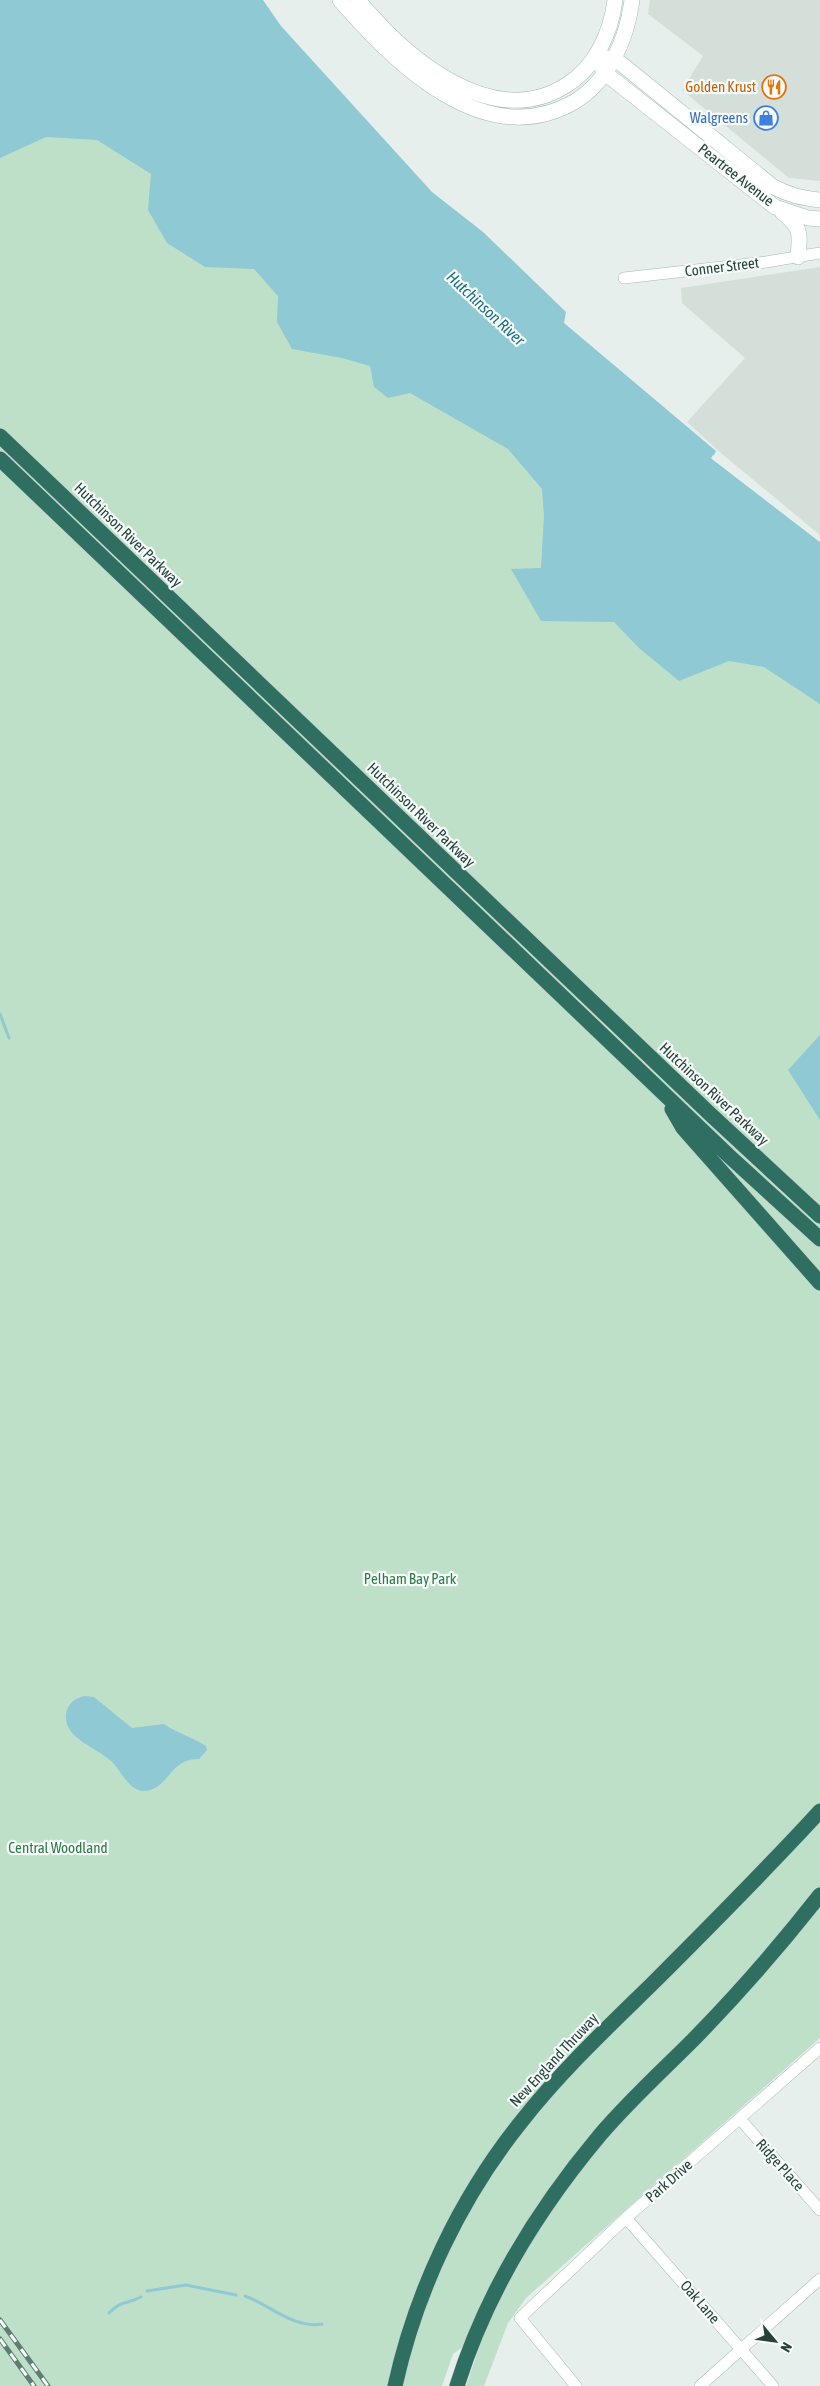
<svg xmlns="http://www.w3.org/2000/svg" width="820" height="2386" viewBox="0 0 820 2386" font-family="'Asap Condensed',sans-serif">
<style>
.built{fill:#d4dfda}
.green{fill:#bfe0c8}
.water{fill:#8ec9d4}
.pier{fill:#e6efeb}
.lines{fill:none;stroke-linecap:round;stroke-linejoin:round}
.stream{stroke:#8ec9d4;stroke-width:3}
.minor-casing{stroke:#a8b8b2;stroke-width:12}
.secondary-casing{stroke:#a4bbb3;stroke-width:16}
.motorway-casing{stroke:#c2cac8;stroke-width:16}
.minor{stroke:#fff;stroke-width:11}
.secondary{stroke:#fff;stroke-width:15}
.motorway{stroke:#2f6f62;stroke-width:15}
.rail-casing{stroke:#5f7d75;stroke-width:5}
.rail{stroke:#f7fbf9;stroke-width:3;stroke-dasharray:9;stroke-linecap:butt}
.labels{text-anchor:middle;stroke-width:4.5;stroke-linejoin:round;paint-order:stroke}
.food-label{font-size:15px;fill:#c56008;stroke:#f7fbf9;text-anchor:end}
.shop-label{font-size:15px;fill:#366cbe;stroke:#f7fbf9;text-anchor:end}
.street-label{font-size:15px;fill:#24423a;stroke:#f7fbf9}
.park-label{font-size:15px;fill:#2d7a4b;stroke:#f7fbf9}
.water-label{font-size:16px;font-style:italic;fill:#1c6f80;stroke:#f7fbf9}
</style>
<rect width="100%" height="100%" fill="#e6efeb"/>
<path class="built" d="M650 0H820V181L789 178 682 90 703 56 648 14Z
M820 267V535L722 454 687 422 745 358 682 303 681 288Z"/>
<path class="green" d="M0 0H20L820 660V2038L526 2298 508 2323 484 2386H466L485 2331 453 2354 442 2386H0Z"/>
<path class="water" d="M0 0H263L281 26 432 192 483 232 566 312 564 323 716 451 712 459 820 542V704L764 667 729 661 679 681 639 648 614 622 541 621 511 569 541 568 544 516 542 489 508 449 410 393 388 398 374 387 370 366 342 358 292 349 277 322 278 296 254 269 205 267 167 243 148 210 151 174 97 140 46 137 0 158Z
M820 1035V1120L788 1070Z
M84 1696 94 1697 132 1728 164 1724C177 1733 192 1737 206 1746L207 1750 199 1759C170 1758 169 1789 145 1791 129 1792 121 1770 111 1761 96 1747 63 1738 66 1714 68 1703 74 1699 84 1696Z"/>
<path class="pier" d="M713 455 820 539V542L711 458Z"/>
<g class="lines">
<path class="stream" d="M0 1014 9 1038
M147 2291 186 2285 236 2295
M245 2296C270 2305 294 2329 322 2324
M109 2313C123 2299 126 2305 141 2297"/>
<g class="minor-casing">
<path id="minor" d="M624 278 766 262 820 253
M740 2119 820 2210
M626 2218 773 2386
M576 2386 520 2318 626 2218 820 2048
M700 2386 820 2279"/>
</g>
<g class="secondary-casing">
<path id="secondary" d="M340 0C394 63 485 153 574 102 609 81 627 39 632 0
M358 0C405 57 493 134 568 84 596 66 611 32 615 0
M604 58H613L624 66 772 186C788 195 802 198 820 200
M600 64 605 73 775 207 808 218 820 219
M782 212C802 229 800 232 798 257"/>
</g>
<g class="motorway-casing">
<path id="motorway" d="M0 436 710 1114 820 1216
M0 459 728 1155 820 1239
M672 1109 683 1128 820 1283
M395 2386C416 2291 460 2198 521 2122 561 2071 608 2027 654 1982 710 1926 766 1870 820 1811
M457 2386C486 2293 538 2209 600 2135 629 2101 662 2071 693 2040 738 1994 780 1946 820 1895"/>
</g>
<use href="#minor" class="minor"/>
<use href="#secondary" class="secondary"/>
<use href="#motorway" class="motorway"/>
<g class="rail-casing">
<path id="rail" d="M0 2320 48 2386
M0 2339 34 2386"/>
</g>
<use href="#rail" class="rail"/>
</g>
<defs>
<g id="restaurant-ring" transform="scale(1.25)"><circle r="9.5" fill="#f7fbf9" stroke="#e8710a" stroke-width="1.5"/><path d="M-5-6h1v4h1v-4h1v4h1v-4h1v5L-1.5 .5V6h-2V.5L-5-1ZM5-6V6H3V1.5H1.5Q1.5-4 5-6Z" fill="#e8710a"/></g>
<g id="shop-ring" transform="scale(1.25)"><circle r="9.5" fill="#f7fbf9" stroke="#3f7fe0" stroke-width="1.5"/><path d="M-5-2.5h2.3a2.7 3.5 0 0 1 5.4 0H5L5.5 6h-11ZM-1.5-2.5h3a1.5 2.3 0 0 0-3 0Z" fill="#3f7fe0"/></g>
</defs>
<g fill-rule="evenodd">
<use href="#restaurant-ring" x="774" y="87"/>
<use href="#shop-ring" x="766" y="118"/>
</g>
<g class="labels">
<g class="food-label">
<text x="756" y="92">Golden Krust</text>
</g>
<g class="shop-label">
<text x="748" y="123">Walgreens</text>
</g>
<g class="street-label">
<text transform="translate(736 175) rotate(38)" y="5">Peartree Avenue</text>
<text transform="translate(722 267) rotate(-7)" y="5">Conner Street</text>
<text transform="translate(128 535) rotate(44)" y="5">Hutchinson River Parkway</text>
<text transform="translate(421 815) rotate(44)" y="5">Hutchinson River Parkway</text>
<text transform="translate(714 1094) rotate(43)" y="5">Hutchinson River Parkway</text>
<text transform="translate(554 2060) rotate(-47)" y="5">New England Thruway</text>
<text transform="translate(780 2165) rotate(48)" y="5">Ridge Place</text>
<text transform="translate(669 2181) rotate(-41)" y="5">Park Drive</text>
<text transform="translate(700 2302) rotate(49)" y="5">Oak Lane</text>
</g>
<g class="park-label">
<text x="410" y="1584">Pelham Bay Park</text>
<text x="58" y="1853">Central Woodland</text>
</g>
<g class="water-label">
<text transform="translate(486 308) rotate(43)" y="6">Hutchinson River</text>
</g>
</g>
<g transform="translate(775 2341) rotate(119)" stroke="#f7fbf9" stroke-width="4" paint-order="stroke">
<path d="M0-4L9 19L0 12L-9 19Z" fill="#24423a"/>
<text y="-8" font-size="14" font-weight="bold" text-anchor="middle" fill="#24423a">N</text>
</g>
</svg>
